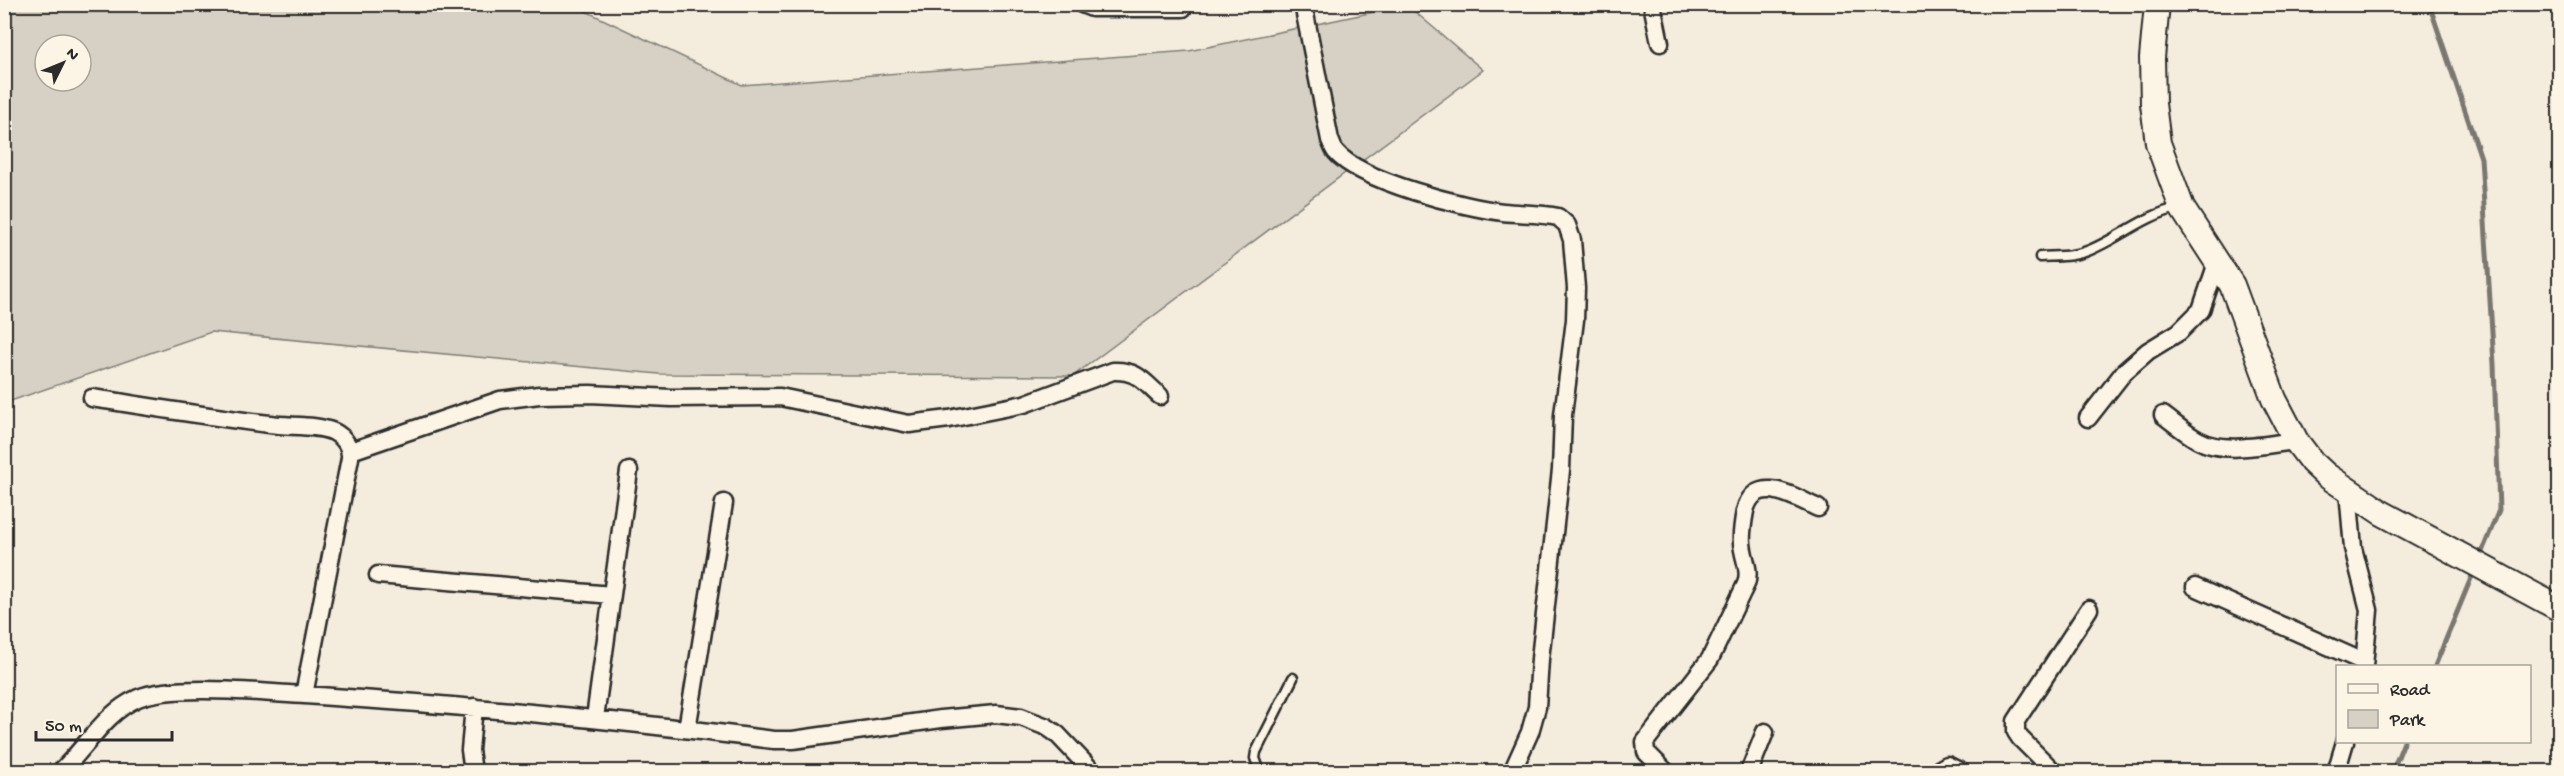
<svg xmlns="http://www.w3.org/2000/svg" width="2564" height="776" viewBox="0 0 2564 776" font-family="'Gochi Hand',sans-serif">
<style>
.green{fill:#d6d1c4;stroke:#807e78;stroke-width:1.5;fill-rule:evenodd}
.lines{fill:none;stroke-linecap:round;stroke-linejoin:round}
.stream{stroke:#7a7771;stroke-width:5}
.lane-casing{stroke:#2b2b2b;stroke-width:13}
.street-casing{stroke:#2b2b2b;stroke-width:21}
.secondary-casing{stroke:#2b2b2b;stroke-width:28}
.lane{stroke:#fcf5e5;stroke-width:8}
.street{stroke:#fcf5e5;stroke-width:16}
.secondary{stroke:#fcf5e5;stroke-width:24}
.rail{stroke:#2b2b2b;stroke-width:4.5;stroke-dasharray:9 4.5;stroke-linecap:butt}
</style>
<rect width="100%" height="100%" fill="#f4edde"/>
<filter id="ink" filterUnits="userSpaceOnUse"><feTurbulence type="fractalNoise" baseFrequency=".0167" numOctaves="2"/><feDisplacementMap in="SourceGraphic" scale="12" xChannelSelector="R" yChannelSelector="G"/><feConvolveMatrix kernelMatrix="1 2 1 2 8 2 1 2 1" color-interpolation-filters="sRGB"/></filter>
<g filter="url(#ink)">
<path class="green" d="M4 5H573L742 85 1189 51 1407 5 1483 70 1073 376 659 374 211 332 5 403ZM45 45H81V81H45Z"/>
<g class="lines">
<path class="stream" d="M2429 4 2481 158 2494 364 2499 510 2479 559
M2435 666 2474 571
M2392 772 2404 742"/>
<g class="lane-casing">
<path id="lane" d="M2040 257C2057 256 2074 257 2090 250 2121 237 2145 215 2178 208
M1260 772 1255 758 1256 752 1293 678"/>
</g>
<g class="street-casing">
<path id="street" d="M1082 4 1092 8H1183
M1303 4 1330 140C1332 144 1333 149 1336 152 1360 181 1466 208 1503 212 1521 214 1540 213 1558 217L1567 225 1572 240 1576 288 1575 320 1563 415 1561 470 1540 659 1537 707 1530 732 1512 772
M1652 4 1660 43
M92 398C151 407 211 417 270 424 290 427 316 424 334 432 344 437 351 447 350 458L304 695
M2163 415C2174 423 2185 433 2198 440 2225 455 2266 444 2296 441
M2088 418 2124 372 2148 351 2179 332 2201 310 2218 260
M351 451 500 400 539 395 590 394 671 398 780 397 909 424 949 419 1024 404 1113 371C1137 370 1143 381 1160 396
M2348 491 2353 548 2369 610 2364 666
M378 575 612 595
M2195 587 2364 662
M595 718 629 471
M687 729 724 503
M60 772C87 747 104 713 138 698 173 683 265 693 305 695 462 705 618 720 774 740H793L941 719 996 714 1021 717 1047 727 1057 734 1093 772
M473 772 470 750 474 707
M1666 772 1646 752 1645 742 1710 659 1746 584C1751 570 1743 558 1742 543 1741 533 1743 522 1745 511 1755 472 1794 497 1818 508
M1749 772 1765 732
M1935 772 1947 765 1961 772
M2054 772 2020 738 2016 732V721L2089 609
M2336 772 2345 742"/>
</g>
<g class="secondary-casing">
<path id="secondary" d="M2157 4 2152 58 2153 104 2158 143 2182 208 2232 285 2274 399 2296 441 2312 462 2326 475 2382 513 2560 609"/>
</g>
<use href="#lane" class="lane"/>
<use href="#street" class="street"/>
<use href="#secondary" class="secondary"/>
<path class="rail" d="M2552 4 2560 12"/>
</g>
</g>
<rect width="2564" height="776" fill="none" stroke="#fcf5e5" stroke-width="24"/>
<rect x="12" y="12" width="2540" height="752" fill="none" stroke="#2b2b2b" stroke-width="2" filter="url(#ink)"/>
<rect x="2336" y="665" width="195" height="78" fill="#fcf5e5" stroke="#a8a49b" stroke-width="1.5"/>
<rect x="2348" y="684" width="30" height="9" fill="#fcf5e5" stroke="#a8a49b" stroke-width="1.5"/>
<text x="2390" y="695" font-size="18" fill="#2b2b2b">Road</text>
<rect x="2348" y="710" width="30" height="18" fill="#d6d1c4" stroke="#a8a49b" stroke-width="1.5"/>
<text x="2390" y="725" font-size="18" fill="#2b2b2b">Park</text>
<g transform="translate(63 63) rotate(47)"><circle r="28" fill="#fcf5e5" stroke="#a8a49b" stroke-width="1.5"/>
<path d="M0-4.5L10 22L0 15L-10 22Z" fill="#2b2b2b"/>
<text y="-9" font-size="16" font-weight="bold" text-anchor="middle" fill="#2b2b2b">N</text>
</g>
<path d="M36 731v9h136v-9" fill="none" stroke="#2b2b2b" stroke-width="3"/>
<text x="45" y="731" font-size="18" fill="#2b2b2b" stroke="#fcf5e5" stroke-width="4.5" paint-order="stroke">50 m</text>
</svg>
